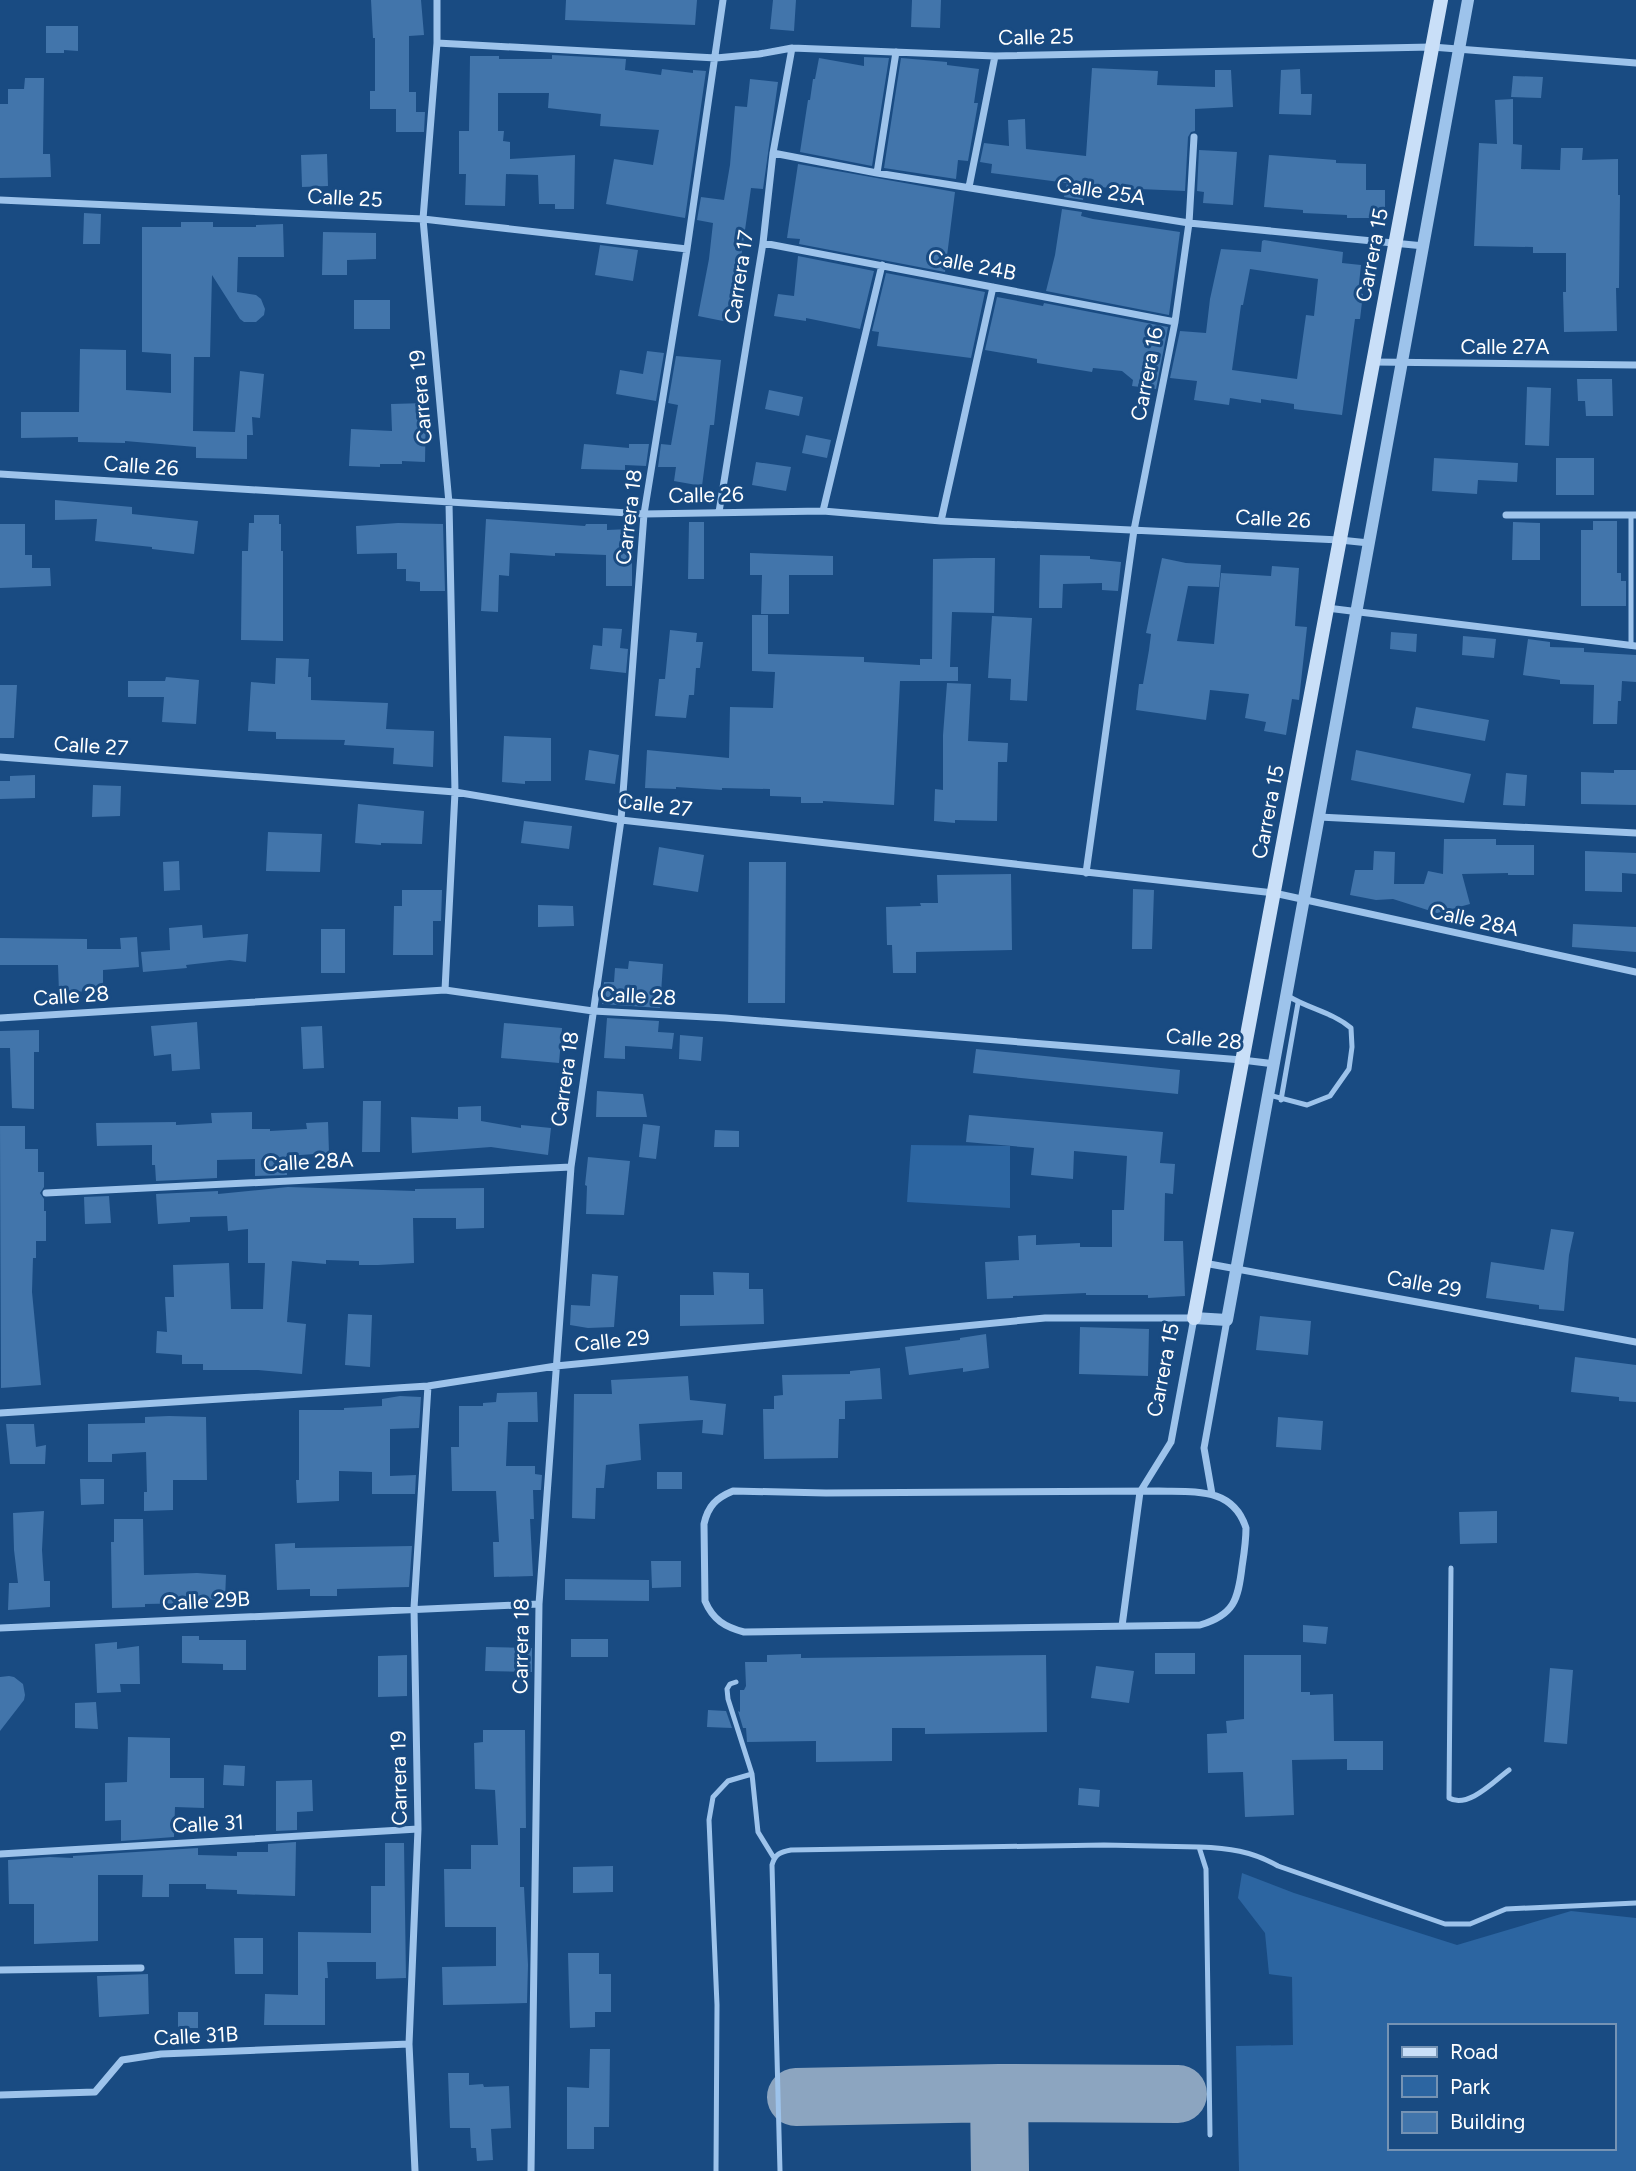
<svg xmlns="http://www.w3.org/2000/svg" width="1636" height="2171" viewBox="0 0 1636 2171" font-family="Figtree,sans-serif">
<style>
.green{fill:#2c65a1;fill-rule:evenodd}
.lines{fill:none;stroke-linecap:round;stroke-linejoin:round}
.taxiway{stroke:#8ca5c0;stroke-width:58}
.building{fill:#4275ab;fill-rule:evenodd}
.service{stroke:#9dc3eb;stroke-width:5}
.minor{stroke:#9dc3eb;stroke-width:7}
.tertiary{stroke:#9dc3eb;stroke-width:12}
.secondary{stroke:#c9dff8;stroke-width:14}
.labels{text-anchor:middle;stroke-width:6;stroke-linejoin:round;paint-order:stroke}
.street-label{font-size:21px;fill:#fff;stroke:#194b82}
</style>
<rect width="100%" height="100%" fill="#194b82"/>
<path class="green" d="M911 1145 1010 1146V1208L907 1202Z
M1242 1873 1294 1893 1457 1945 1571 1911 1636 1918V2171H1239L1236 2046 1293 2045 1292 1977 1269 1974 1265 1933 1238 1898ZM1389 2026H1613V2148H1389Z"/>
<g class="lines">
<path class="taxiway" d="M999 2093 1000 2171
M796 2097 999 2093 1178 2094"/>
</g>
<path class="building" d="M371 0H421L424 35 409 36V92H416V112H425L424 132H396V109H370V91H375V38H373Z
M566 0H697L695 25 565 20Z
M773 0H796L794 31 770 29Z
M912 0H941L940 28 911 27Z
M46 26H78V51L64 50V53H46Z
M552 55 626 59 625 70 661 75 662 69 693 73V70L706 71 685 218 606 204 614 159 653 165 659 130 600 126 601 114 548 108 549 93H498V131H504L503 141 510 142V159L575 155 574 209H555V204H539L538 175 506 174 505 206 465 205 466 174H459V131H469L470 56H499V59H552Z
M864 57 889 58 872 166 800 152 808 100H810L813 79H815L819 58 864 66Z
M901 58 947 62V65L979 69 974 103H978L968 161 958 160 956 179 884 168Z
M1092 68 1158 71 1157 85 1215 87V70H1231L1233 107 1195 109V131L1191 132 1188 137 1185 191 1095 187 1094 195 1084 194 1083 200 1064 197 1067 183 991 173 992 164 980 162 984 143 1009 146 1008 120 1025 119 1026 149 1086 156Z
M1300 69 1301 94H1312L1311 115 1279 114 1281 70Z
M1513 76 1543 77 1541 98 1511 97Z
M25 78H44L43 154H50L51 177 0 178V104H8V89H24Z
M750 79 778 82 763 189 751 188 741 258 728 322 698 316 709 259 713 223 697 220 701 197 724 200 730 165 735 106 747 107Z
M1513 99V144L1522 145 1521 169 1560 170 1561 148H1583L1582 160 1618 159V195H1620L1619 288H1616L1617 331 1564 332 1563 292H1566V253H1533V247L1474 246 1479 143 1497 144 1495 100Z
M1199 150 1237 152 1233 205 1203 203 1204 192 1197 191Z
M327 154 328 186 302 187 301 155Z
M1269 155 1336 160V163L1366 164V190H1385V218H1347V215L1303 213V210L1264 207Z
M798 164 955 192 945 272 799 244 800 239 787 238Z
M1062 209 1082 212 1081 216 1093 219 1180 232 1169 315 1046 291 1055 255Z
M84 213 101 214 100 244H83Z
M181 222H213V227H256V225L283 224 284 257H238L237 292 256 295 261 299 265 309 264 315 256 322H244L240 319 212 275 210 357H194L193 431 235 432 240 371 264 374 260 418 252 417 253 435H247V459L196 458V447L125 441V443L78 442V437L21 438V412H79L80 349 126 350V390L171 393V354L142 352V227H181Z
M323 232 376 233V259L347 260V275H322Z
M1264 240 1343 252 1342 263 1361 265 1358 293 1363 294 1360 319H1355L1342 415 1294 409V404L1261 399V403L1230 398 1229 405 1194 400 1197 381 1170 378 1180 331 1206 333 1210 299 1221 249 1261 252 1262 241ZM1250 269 1318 279 1314 316 1306 315 1297 379 1232 370 1241 305H1243Z
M600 245 638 250 633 281 595 275Z
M798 256 874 271 860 329 806 318V321L774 316 778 294 794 296Z
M886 273 985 292 971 358 877 346 879 332 872 331Z
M997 297 1043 306 1044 303 1168 327 1156 389 1132 386 1133 380 1122 371 1093 368 1092 372 1037 363V359L985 350Z
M354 300H390V329H354Z
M647 351 664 353 656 401 616 394 620 370 643 374Z
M676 356 721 360 714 425H710L702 486 674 481 676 467H658L661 444 671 445 678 405 668 403Z
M1577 379H1612L1613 416H1586L1585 401H1578Z
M1527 387 1551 388 1549 446 1525 445Z
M769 390 803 397 799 416 765 409Z
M426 403 425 462 402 461V464H380V467L349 466 351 429 392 431 391 404Z
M806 435 831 440 827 458 802 453Z
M584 444 629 448V444H649L646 466 625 465V470L581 469Z
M1434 458 1518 463 1517 482 1478 480 1477 494 1432 491Z
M1556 458H1594V495H1556Z
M756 462 791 467 786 491 752 485Z
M55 500 132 507V514L198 521 194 554 152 549V547L95 541 97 519 55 520Z
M254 515H279V524H281V551H283V641L241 640 242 551H248L249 523H254Z
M486 519 585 526 586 524H607V530L630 529V534H632V586H606V555L555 553V556L510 553 509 576 499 575 498 612 481 611Z
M1593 521H1617V573H1621V581H1626V606H1581V530H1593Z
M689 522H704V579H688Z
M1513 522 1540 523V560H1512Z
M398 523 443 524 445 591H420V582L406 581V569H397V553L357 554 356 526Z
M0 524H25V555H32V568H50L51 586 0 588Z
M750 553 833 556V575H789V614H761L762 575H750Z
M1040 555 1090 556V559L1121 562 1118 591 1102 590V583L1063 584 1062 608H1039Z
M973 558H995L994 613 952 612 950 667H958V681H900L894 805 823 801V803H801V797L770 796V789L722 788V790L676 787V789L645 788 647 750 729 758 730 707 773 708 775 672 752 671V615H768V654L864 657V662L920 665V659H932L933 559Z
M1162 558 1186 563 1221 565 1219 587 1188 586 1177 641 1214 644 1221 573 1271 576 1272 566 1299 568 1295 626 1307 627 1299 700 1292 699 1286 735 1264 731 1266 722 1245 718 1249 694 1210 690 1206 720 1136 710 1139 684H1143L1149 650 1151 634 1146 633Z
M992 616 1032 618 1027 701 1010 700 1011 679 988 678Z
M603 628 622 629 620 648 628 649 626 673 590 669 593 645 602 646Z
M670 630 697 633 696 642H703L700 668H696L694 695H689L686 718 655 716 659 679H665Z
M1391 632 1417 634 1416 652 1390 649Z
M1463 636 1496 639 1494 658 1462 655Z
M1528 639 1550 642V647L1584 648V652L1636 655V682L1622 681 1621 701H1618L1617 724H1593L1594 685 1560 684V680L1523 675Z
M276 658 309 659 308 677H311V700L388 703 386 729 434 731 433 767 393 764 394 748 344 745 345 740 276 739V732L248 731 251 682 275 684Z
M166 677 199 680 196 724 162 722 164 697H128V681H165Z
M947 683 971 684 968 741 1008 743 1007 762H998L997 821 955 820V823L934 821 935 789 943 790V735Z
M0 685H17L14 738H0Z
M1416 707 1489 720 1485 741 1412 728Z
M504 736 551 738V781H525V784L502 782Z
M589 750 619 755 615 784 585 780Z
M1356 750 1471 774 1464 803 1351 780Z
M1614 770H1636V805L1581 804V772L1614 773Z
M1506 773 1527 775 1525 806 1503 805Z
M35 775V798L0 799V781H10V776Z
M93 785 121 786 120 816 92 817Z
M358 804 424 811 422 844 381 843V845L355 843Z
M524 821 572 826 569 849 521 843Z
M268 832 322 834 320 872 266 871Z
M1444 839H1496V845H1534V875H1508V873L1462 874 1470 904 1437 913 1393 899 1376 900 1350 895 1355 870H1373L1374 851 1395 852 1394 884H1424L1428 871 1443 874Z
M659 847 704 855 698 892 653 885Z
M1585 851 1636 853V874L1622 873V892L1585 891Z
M179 861 180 890 164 891 163 862Z
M749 862H786L785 1003H748Z
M1011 874 1012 950 916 952V973H893L892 945H887L886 907 921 906 920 903H938L937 875Z
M1133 889 1154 890 1152 949H1132Z
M402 890H442L441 921H433V955H393L394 906H402Z
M538 905 573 906 574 926 538 927Z
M1573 924 1636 927V952L1572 947Z
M202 925 203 938 248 934 246 962 230 960 186 965 187 968 143 972 141 952 170 950 169 928Z
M321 929H345V973H321Z
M137 937 139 967 103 970V991L59 992 58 965H0V938L87 939V949H121L120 938Z
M629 961 663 964 660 1008 602 1004 604 982H614L615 968 628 969Z
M607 1018 659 1021 658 1032 674 1033 672 1049 625 1046V1059L604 1058Z
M197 1022 200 1069 172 1071 171 1054 154 1056 151 1026Z
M504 1023 562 1028 559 1063 501 1058Z
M322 1026 324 1068 303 1069 301 1027Z
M39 1030V1052H34V1109L12 1108 10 1048H0V1031Z
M680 1035 703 1037 701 1061 679 1059Z
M976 1049 1180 1070 1178 1094 973 1073Z
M597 1091 643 1094 647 1117H596Z
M363 1101H381L380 1152H362Z
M481 1106V1121L521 1128V1125L551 1128 548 1155 491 1147 412 1153 411 1117 458 1119V1107Z
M252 1112V1129H270V1131L307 1129 306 1123 328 1122 329 1153 286 1156 287 1175 255 1176V1159L217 1160V1178L156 1181 155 1165H152V1145L97 1146 96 1123 176 1122V1125L212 1123 211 1113Z
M969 1115 1163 1132 1160 1163 1175 1164 1173 1194 1165 1193 1164 1241H1183L1185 1296 1148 1298V1295H1086V1293L1013 1296V1298L987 1299 985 1262 1019 1260 1018 1236 1036 1235V1245L1080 1243V1247H1112V1210H1124L1127 1156 1074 1151 1073 1179 1031 1175 1034 1148 966 1142Z
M643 1124 660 1126 656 1159 639 1157Z
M0 1126H25V1149H38V1172H44V1187L40 1193 44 1199V1211H46V1241H36V1258H33L32 1292 41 1385 1 1388Z
M715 1130 739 1131V1147H714Z
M588 1157 630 1161 624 1215 586 1214 587 1186 585 1185Z
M288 1187 415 1191V1189L484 1188V1228L456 1229V1218H413L414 1263 378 1265H359V1261L326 1260V1264L292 1261 287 1322 306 1324 302 1374 258 1370H203V1364H182V1355L156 1353 157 1331 167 1332 165 1297H174L173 1265 229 1263 231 1309H263L265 1263H248V1229L228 1231 227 1216 190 1217V1222L158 1224 156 1194 218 1191V1194Z
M109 1196 111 1223 85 1224 84 1197Z
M1551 1229 1574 1232 1569 1255 1564 1311 1539 1309V1305L1486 1298 1491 1262 1544 1270Z
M713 1272 749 1273V1289H763L764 1324 680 1326V1295H714Z
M592 1274 618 1276 614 1327 588 1328 570 1325 571 1305 590 1306Z
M348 1314 372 1315 370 1367 345 1365Z
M1260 1316 1311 1321 1308 1355 1256 1350Z
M1080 1327 1149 1329 1148 1376 1079 1374Z
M986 1334 989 1368 963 1372V1368L909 1375 905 1347 960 1340V1338Z
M1575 1357 1636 1365V1402L1619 1401V1397L1571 1392Z
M880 1368 882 1399 845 1401V1419H839L838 1458 764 1459 763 1409H774V1396L783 1395 782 1375 850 1374V1371Z
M688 1376 690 1400 726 1404 723 1435 702 1433 703 1420 639 1424 641 1460 606 1465 604 1488H596L595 1519 572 1518 574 1394H612L611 1380Z
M537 1392 538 1422H508L506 1466H535V1474L542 1475 541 1490H533L534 1519H530L533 1576 494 1577 493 1542H499L496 1491H452L451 1447H459V1406H483V1403L496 1402 497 1393Z
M400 1396 421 1397 419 1428 390 1429V1476L416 1475 415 1494H372V1472L339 1471V1501L297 1503 296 1480H299V1410H344V1408L382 1406V1399Z
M169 1416 206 1417 207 1480H173V1510L144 1511V1492H147L146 1452 112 1454V1462H88V1424L145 1423V1417Z
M1278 1417 1323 1421 1321 1450 1276 1447Z
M6 1424H34L36 1447 46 1445 45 1464H10Z
M657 1472H682V1489H657Z
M80 1479H104V1504L81 1505Z
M44 1511 42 1550 44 1581H50V1607L8 1610 9 1583H18L14 1550 13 1513Z
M1497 1511V1543L1460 1544 1459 1512Z
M114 1519H143L144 1575 197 1573 226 1575 225 1600 198 1599V1603L145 1604V1607L112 1608 111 1542H114Z
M295 1543V1548L412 1546 409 1587 337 1589V1596H310V1589L277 1590 275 1544Z
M651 1561H681V1587L652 1588Z
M565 1579 649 1580V1601L565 1600Z
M1303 1625 1328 1627 1326 1644 1303 1642Z
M182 1636H199V1640H246V1670H223V1664L182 1663Z
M571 1639H608V1657H571Z
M117 1642V1649L139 1646 140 1684H120L121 1692 97 1693 95 1644Z
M486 1647 532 1648V1672L485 1671Z
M1155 1653H1195V1674H1155Z
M801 1654V1658L1046 1655 1047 1732 925 1734V1728H892V1761L816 1762V1741L747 1742 746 1728H743L738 1711 740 1712V1690H744L746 1686 745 1662H767V1655Z
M407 1655V1696L378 1697V1656Z
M1244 1655H1301V1692H1310V1695L1333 1694 1334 1741H1383V1770H1347V1759L1292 1760 1294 1815 1245 1817 1243 1772 1208 1773 1207 1734 1227 1733 1226 1721 1244 1719Z
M1096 1666 1134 1671 1129 1703 1091 1698Z
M1550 1668 1573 1670 1567 1744 1544 1742Z
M9 1676 14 1677 23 1684 25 1695 24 1700 0 1731V1677Z
M96 1702 98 1729 75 1728V1703Z
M708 1710 726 1711 732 1728 707 1727Z
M483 1730H525L526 1828H520V1887H524L528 1965 527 2003 443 2005 442 1967 496 1966V1927H445L444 1869H471V1845H498L495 1790 475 1789 474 1743 483 1742Z
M128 1737 170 1738V1778H204V1808L175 1807 174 1837 121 1841V1820L105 1821V1783L127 1782Z
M224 1765 245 1766 244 1786 223 1785Z
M312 1780 313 1811 297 1812V1830L276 1831V1781Z
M1079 1788 1100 1790 1099 1807 1078 1805Z
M296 1842 295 1896 237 1894V1890L206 1889V1884H169V1897H142L143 1875H98V1941L34 1944V1904H9L8 1860 50 1857 73 1858V1856L198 1848V1855L237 1856V1852H268V1844Z
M385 1843H404L406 1978 376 1979V1962H327L328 1978H325V2025H264L265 1994 298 1995V1932L371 1933V1886H385Z
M613 1866V1892L573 1893V1867Z
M234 1938H263V1974H235Z
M568 1953H599V1974H611V2012H595V2027L570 2028Z
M148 1974 149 2014 99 2017 97 1976Z
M178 2012H198V2028H178Z
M590 2049H610L609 2127H594V2149H567V2087L589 2088Z
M448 2073H469V2085L483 2084 484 2087 509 2086 511 2128 491 2129 493 2160 477 2161 476 2148H471L470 2128H450Z"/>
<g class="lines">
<path class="service" d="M1631 646V515
M1269 1095 1307 1105 1330 1096 1349 1069 1352 1047 1351 1028C1332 1012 1309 1009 1288 996
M1281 1100 1298 1003
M1451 1568 1449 1798C1468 1809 1494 1781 1509 1770
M736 1682 730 1684 727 1689 728 1699 752 1774 758 1832 774 1858
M1199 1847C1228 1848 1252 1851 1278 1866L1445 1924H1470L1506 1909 1636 1903
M716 2171 717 2005 709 1820 713 1797 728 1781 752 1774
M780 2171 772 1865C775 1854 780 1852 791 1850L1104 1845 1199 1847 1206 1869 1210 2135"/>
<path class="minor" d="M437 0V43L423 219 449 503 455 792 445 990
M437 43 716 58 759 54 792 48 995 56 1432 47 1636 63
M773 153 877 173 1189 223 1424 246
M877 173 896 52
M969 187 995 56
M0 200 423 219 687 249
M763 243 1175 322
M1374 362 1636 365
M0 474 644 514 823 511 941 521 1340 540 1369 543
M823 511 882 265
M719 512 763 243 773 153 792 48
M1506 515H1636
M941 521 993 287
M1327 608 1636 646
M0 757 455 792 621 820 1274 893 1636 972
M1319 817 1636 833
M1086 873 1134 530 1175 322 1189 223 1194 137
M0 1018 445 990 593 1011 725 1018 1242 1060 1275 1064
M46 1193 571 1167
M1204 1263 1636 1342
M0 1413 428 1386 556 1366 1045 1318H1194L1171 1442 1140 1492 1122 1626
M733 1491 826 1493 1159 1491C1195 1492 1233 1487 1246 1528 1246 1542 1244 1554 1242 1567 1238 1600 1234 1615 1200 1625L744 1632C725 1627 713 1620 705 1601L704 1524C708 1506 716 1498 733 1491Z
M1212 1494 1204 1448 1227 1320
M0 1628 539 1604
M0 1854 418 1829
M0 1970 141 1968
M0 2095 95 2092 122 2060 161 2054 409 2044
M415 2171 409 2044 418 1829 414 1608 428 1386
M531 2171 539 1604 571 1167 621 820 644 514 687 249 723 0"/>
<path class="tertiary" d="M1194 1318 1227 1320 1468 0"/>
<path class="secondary" d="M1194 1318 1441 0"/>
</g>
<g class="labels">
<g class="street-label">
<text transform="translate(1036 37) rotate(-1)" y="7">Calle 25</text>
<text transform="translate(1101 191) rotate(9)" y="7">Calle 25A</text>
<text transform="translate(345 198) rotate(3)" y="7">Calle 25</text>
<text transform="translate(1372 255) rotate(-79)" y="7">Carrera 15</text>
<text transform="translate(972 265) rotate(11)" y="7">Calle 24B</text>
<text transform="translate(739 277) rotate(-81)" y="7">Carrera 17</text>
<text x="1505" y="354">Calle 27A</text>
<text transform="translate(1147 374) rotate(-79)" y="7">Carrera 16</text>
<text transform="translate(421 397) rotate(-95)" y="7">Carrera 19</text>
<text transform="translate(141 466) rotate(4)" y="7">Calle 26</text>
<text transform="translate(706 495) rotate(-1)" y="7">Calle 26</text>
<text transform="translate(629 517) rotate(-83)" y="7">Carrera 18</text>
<text transform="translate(1273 519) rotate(3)" y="7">Calle 26</text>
<text transform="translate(91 746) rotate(4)" y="7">Calle 27</text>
<text transform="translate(655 805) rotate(7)" y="7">Calle 27</text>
<text transform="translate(1268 812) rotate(-79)" y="7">Carrera 15</text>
<text transform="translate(1474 920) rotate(12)" y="7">Calle 28A</text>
<text transform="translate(71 996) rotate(-4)" y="7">Calle 28</text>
<text transform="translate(638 996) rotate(3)" y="7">Calle 28</text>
<text transform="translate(1204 1039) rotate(5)" y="7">Calle 28</text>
<text transform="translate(565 1079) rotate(-82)" y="7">Carrera 18</text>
<text transform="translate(308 1162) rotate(-3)" y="7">Calle 28A</text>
<text transform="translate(1424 1284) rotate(10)" y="7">Calle 29</text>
<text transform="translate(612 1341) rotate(-6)" y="7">Calle 29</text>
<text transform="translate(1163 1370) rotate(-79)" y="7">Carrera 15</text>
<text transform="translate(206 1601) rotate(-3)" y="7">Calle 29B</text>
<text transform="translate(521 1646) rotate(-89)" y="7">Carrera 18</text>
<text transform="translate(399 1778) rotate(-91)" y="7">Carrera 19</text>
<text transform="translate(208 1824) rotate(-3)" y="7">Calle 31</text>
<text transform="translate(196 2036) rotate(-3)" y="7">Calle 31B</text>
</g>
</g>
<rect x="1388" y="2024" width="228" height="126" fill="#194b82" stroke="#7593b4" stroke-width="2"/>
<rect x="1402" y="2047" width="35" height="10" fill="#c9dff8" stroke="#7593b4" stroke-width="2"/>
<text x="1450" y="2059" font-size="21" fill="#ffffff">Road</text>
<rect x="1402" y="2076" width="35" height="21" fill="#2c65a1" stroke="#7593b4" stroke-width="2"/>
<text x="1450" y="2094" font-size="21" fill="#ffffff">Park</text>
<rect x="1402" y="2112" width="35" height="21" fill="#4275ab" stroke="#7593b4" stroke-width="2"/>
<text x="1450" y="2129" font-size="21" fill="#ffffff">Building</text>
</svg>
